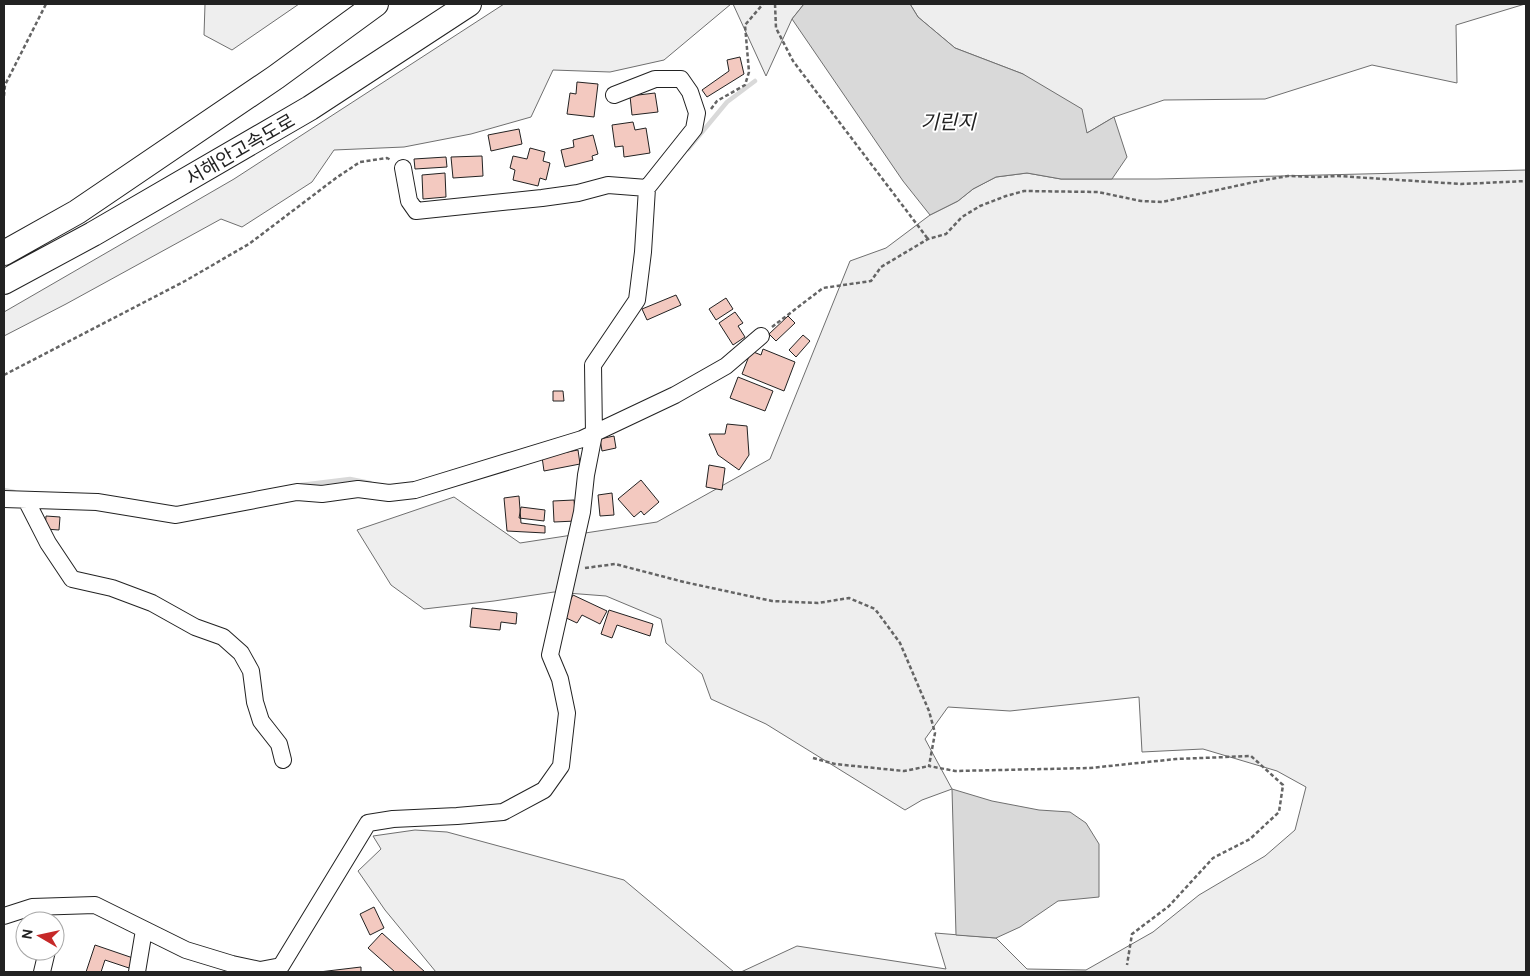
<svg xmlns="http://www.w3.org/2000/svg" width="1530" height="976" viewBox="0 0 1530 976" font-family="Cabin,'Noto Sans KR',sans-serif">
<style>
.green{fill:#eee;stroke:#6f6f6f}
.water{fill:#d9d9d9;stroke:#6f6f6f}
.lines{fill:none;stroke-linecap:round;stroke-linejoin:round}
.stream{stroke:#d9d9d9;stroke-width:4.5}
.building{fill:#f3c9c0;stroke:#222}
.minor-casing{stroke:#222;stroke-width:18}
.highway-casing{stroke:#222;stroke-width:26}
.path{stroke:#646464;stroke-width:2.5;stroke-dasharray:4 2.5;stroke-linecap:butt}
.minor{stroke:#fff;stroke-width:16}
.highway{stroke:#fff;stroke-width:24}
.labels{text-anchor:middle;stroke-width:4;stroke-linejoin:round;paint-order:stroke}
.street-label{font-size:19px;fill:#222;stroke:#fff}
.water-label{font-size:20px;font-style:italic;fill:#222;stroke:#fff}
</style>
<rect width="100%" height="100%" fill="#fff"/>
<path class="green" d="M205 4H299L232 50 204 35Z
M504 4H731L664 60 610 72 553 70 531 117 471 134 404 147 334 150 312 182 242 227 221 219 66 304 4 336V312L234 179Z
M733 4H804L792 19 766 76Z
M910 4H1525L1456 25 1457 83 1372 65 1265 99 1164 100 1114 117 1087 133 1023 74 955 48 918 17Z
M1526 170V972H741L797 946 946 969 935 933 996 938 1027 969 1086 970 1153 932 1199 895 1265 856 1295 830 1306 787 1277 771 1203 749 1142 752 1139 697 1010 711 948 707 925 739 952 789 922 800 905 810 766 724 711 699 702 674 666 643 661 619 606 596 554 592 494 601 424 609 391 585 357 530 454 497 520 543 657 522 770 459 850 261 886 248 930 215 958 201 973 189 996 177 1027 173 1061 179H1157Z
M415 830 447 832 624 880 734 972H436L385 910 358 871 381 849 373 836Z"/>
<path class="water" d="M804 4H910L918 17 955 48 1023 74 1082 109 1087 133 1114 117 1127 157 1112 179H1061L1027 173 996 177 973 189 958 201 930 215 903 181 792 19Z
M952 789 992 801 1039 810 1070 812 1086 823 1099 844V897L1058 901 1020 927 996 938 956 935Z"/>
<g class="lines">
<path class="stream" d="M688 149 727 102 755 81
M301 485 350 479 370 483
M4 490 14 492"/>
</g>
<path class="building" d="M740 57 744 74 707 97 702 90 729 71 727 60Z
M577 82 598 84 594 117 567 114 570 93 576 94Z
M655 93 658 112 632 115 630 96Z
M633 122 635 130 646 128 650 153 624 157 623 146 615 147 612 125Z
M519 129 522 144 491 151 488 135Z
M593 135 598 154 592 156 593 160 565 167 561 150 574 147 573 140Z
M530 148 545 152 543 161 550 163 546 180 540 178 538 186 513 180 515 170 510 168 513 156 527 159Z
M482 156 483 176 453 178 451 157Z
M446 157 447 167 415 169 414 159Z
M445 173 446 197 423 199 422 175Z
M676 295 681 305 647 320 642 309Z
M726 298 733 309 716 320 709 309Z
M735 312 743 323 738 326 745 337 733 345 719 323Z
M788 316 795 323 776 341 769 334Z
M803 335 810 341 796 357 789 350Z
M763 349 795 362 784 391 742 374 751 351 761 355Z
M738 377 773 391 765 411 730 398Z
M553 391H563L564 401H553Z
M727 424 747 426 749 455 739 470 718 455 709 434H725Z
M614 436 616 448 602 451 600 439Z
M578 450 580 464 544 471 542 457Z
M709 465 725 468 722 490 706 487Z
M641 480 659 502 644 515 641 511 634 517 618 499Z
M612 493 614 515 600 516 598 495Z
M519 496 521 523 545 526V533L507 531 504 498Z
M574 500 576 521 554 522 553 501Z
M521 507 545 510 544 521 519 518Z
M46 516 60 517 59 530 45 529Z
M573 595 607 611 600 624 582 615 577 623 562 616Z
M472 608 517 613 516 624 501 622 500 630 470 627Z
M609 610 653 624 650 636 617 625 612 638 601 634Z
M374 907 384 928 370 935 360 914Z
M382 933 425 972H395L368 948Z
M95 945 133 958 129 968 105 960 101 972H86Z
M361 967V972H319Z"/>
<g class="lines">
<g class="minor-casing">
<path id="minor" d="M403 168 409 201 416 211 542 198 578 193 608 185 647 188
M4 499 97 502 176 515 297 492 322 494 358 489 389 493 415 490 582 439 675 395 726 366 761 336
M26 500 48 543 72 579 112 588 152 603 195 627 223 637 241 653 251 671 255 702 261 721 279 744 283 760
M4 916 32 907 95 905 186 950 232 964 260 970 281 966 368 823 393 819 457 816 503 812 544 790 561 766 567 713 560 679 550 655 582 512 586 475 594 434 593 365 637 300 643 252 647 188 694 129 697 113 690 92 681 79H655L614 95
M42 972 47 951
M137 972 144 930"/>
</g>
<g class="highway-casing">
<path id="highway" d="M4 253 77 212 276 77 376 4
M4 282 93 234 310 108 469 4"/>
</g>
<path class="path" d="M775 4 776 28 793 61 928 239
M4 96 5 85 46 4
M711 109 717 101 745 85 749 72 745 25 763 4
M772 327 823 288 871 281 881 267 928 239 946 234 962 217 980 206 1006 196 1024 191 1098 192 1141 201 1162 202 1259 181 1288 176 1317 177 1338 176 1461 184 1526 181
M4 375 185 281 249 244 336 178 360 162 387 158 391 160
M585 568 615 564 684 582 772 601 818 603 849 598 875 609 900 643 929 711 935 733 929 766 955 771 1090 768 1176 759 1251 756 1283 785 1279 812 1250 839 1213 858 1169 906 1132 934 1127 965
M813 758 835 764 904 771 929 766"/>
<use href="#minor" class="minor"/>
<use href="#highway" class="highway"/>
</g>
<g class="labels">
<g class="street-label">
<text transform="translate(240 149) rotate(-30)" y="7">서해안고속도로</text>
</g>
<g class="water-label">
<text x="948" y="129">기린지</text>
</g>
</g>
<rect width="1530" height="976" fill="none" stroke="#222222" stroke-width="10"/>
<g transform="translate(40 936) rotate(279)"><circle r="24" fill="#ffffff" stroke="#a7a7a7"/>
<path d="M0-4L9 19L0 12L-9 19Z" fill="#c62828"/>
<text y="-8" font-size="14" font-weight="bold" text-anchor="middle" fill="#222222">N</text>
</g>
</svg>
